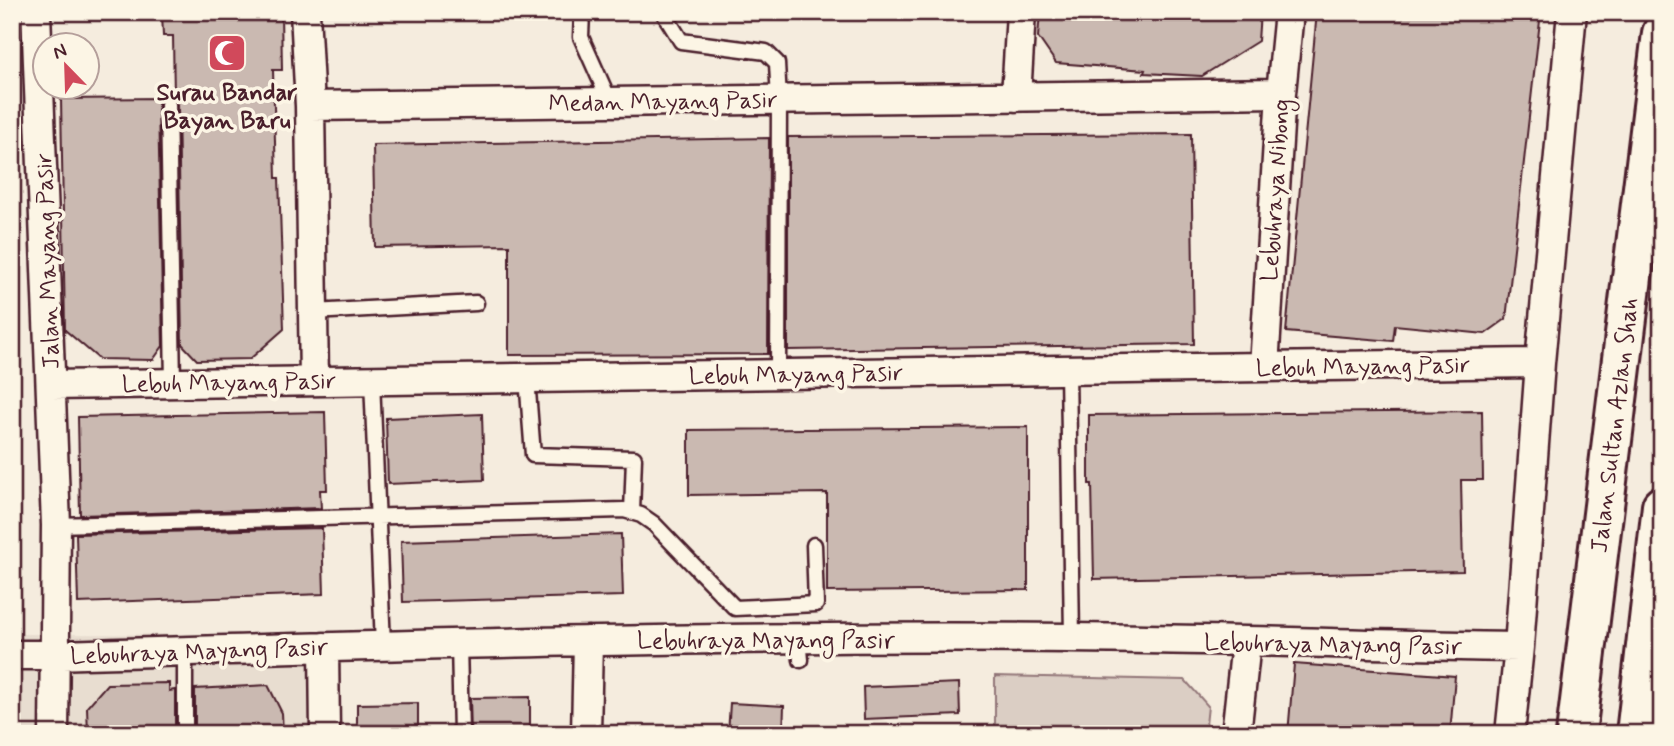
<svg xmlns="http://www.w3.org/2000/svg" width="1674" height="746" viewBox="0 0 1674 746" font-family="Mynerve,sans-serif">
<style>
.built{fill:#e8ddd0}
.green{fill:#dbcec4;stroke:#927678;stroke-width:2}
.building{fill:#cab9b1;stroke:#4a1f2b;stroke-width:2}
.lines{fill:none;stroke-linecap:round;stroke-linejoin:round}
.service-casing{stroke:#4a1f2b;stroke-width:19}
.minor-casing{stroke:#4a1f2b;stroke-width:33}
.trunk-casing{stroke:#4a1f2b;stroke-width:44}
.service{stroke:#fcf5e5;stroke-width:14}
.minor{stroke:#fcf5e5;stroke-width:28}
.trunk{stroke:#fcf5e5;stroke-width:38}
.labels{text-anchor:middle;stroke-width:7;stroke-linejoin:round;paint-order:stroke}
.poi-label{font-size:24px;font-weight:bold;fill:#4a1f2b;stroke:#fcf5e5}
.street-label{font-size:24px;fill:#4a1f2b;stroke:#fcf5e5}
</style>
<rect width="100%" height="100%" fill="#f5ecde"/>
<filter id="ink" filterUnits="userSpaceOnUse"><feTurbulence type="fractalNoise" baseFrequency=".0143" numOctaves="2"/><feDisplacementMap in="SourceGraphic" scale="14" xChannelSelector="R" yChannelSelector="G"/><feConvolveMatrix kernelMatrix="1 2 1 2 8 2 1 2 1" color-interpolation-filters="sRGB"/></filter>
<g filter="url(#ink)">
<path class="built" d="M12 634 320 635 322 734H12Z"/>
<path class="green" d="M995 676 1185 680 1208 706 1205 734H995Z"/>
<path class="building" d="M162 12H281L282 70H273L276 178H279L284 329 250 359 197 360 182 344 178 104 174 97 173 36H163Z
M1040 12H1260L1258 41 1202 76 1144 73 1145 70 1056 63 1038 37Z
M1317 12H1541L1506 319 1485 334 1395 325 1393 341 1286 332Z
M160 98 158 104 163 346 153 360 99 359 65 330 61 99Z
M1191 134 1194 344 788 350V137Z
M769 138 768 354 509 355V245L375 247 373 145Z
M1482 411 1483 480H1461L1463 571 1094 579 1092 484H1089V415Z
M325 412 327 490H320L321 508 80 515 78 417Z
M482 414 484 480 388 484 386 418Z
M1028 427V590L827 592V493L689 495V430Z
M322 528 324 594 78 603 76 534Z
M621 534 623 596 403 602 401 541Z
M1294 664 1455 676 1450 734H1288Z
M169 683V691L175 690V734H88L87 707 107 684Z
M959 683 960 715 864 719 863 687Z
M268 685 282 713 283 734H195V689Z
M530 697V734H471L470 698Z
M418 703V734H357V704Z
M730 703 784 706 783 734H728Z"/>
<g class="lines">
<g class="service-casing">
<path id="service" d="M582 12 581 37 610 102
M663 12 681 41 766 52 777 63 779 100 778 375
M168 104 173 383
M313 312 476 303
M1068 370 1072 638
M527 378 533 455 634 458 632 512
M372 380 383 645
M56 525 624 510 641 515 654 524 735 608 816 604 814 545
M799 639 801 660
M459 643 461 734
M185 734V651"/>
</g>
<g class="minor-casing">
<path id="minor" d="M36 12 56 525 54 734
M305 12 310 106 314 381
M1016 97 1021 12
M310 106 1281 93
M1264 367 1281 93 1289 12
M52 385 1540 363
M324 647 325 734
M12 655H54C393 645 731 635 1070 638 1220 639 1370 645 1519 647
M586 734 588 641
M1236 734 1246 643
M1510 734 1519 647 1540 363 1572 12"/>
</g>
<g class="trunk-casing">
<path id="trunk" d="M1576 734 1662 33
M1636 734 1662 506"/>
</g>
<use href="#service" class="service"/>
<use href="#minor" class="minor"/>
<use href="#trunk" class="trunk"/>
</g>
</g>
<defs>
<g id="mosque-square" transform="scale(2.0125)"><rect x="-9" y="-9" width="18" height="18" rx="4" fill="#d1495b" stroke="#fcf5e5"/><path d="M3.5-4.9A6 6 0 1 0 3.5 4.9A5 5 0 1 1 3.5-4.9Z" fill="#fff"/></g>
</defs>
<g fill-rule="evenodd">
<use href="#mosque-square" x="227" y="53"/>
</g>
<g class="labels">
<g class="poi-label">
<text x="227" y="100">Surau Bandar<tspan x="227" dy="28">Bayan Baru</tspan></text>
</g>
<g class="street-label">
<text transform="translate(663 101) rotate(-1)" y="8">Medan Mayang Pasir</text>
<text transform="translate(1275 190) rotate(-86)" y="8">Lebuhraya Nibong</text>
<text transform="translate(47 261) rotate(-92)" y="8">Jalan Mayang Pasir</text>
<text transform="translate(1363 366) rotate(-1)" y="8">Lebuh Mayang Pasir</text>
<text transform="translate(796 374) rotate(-1)" y="8">Lebuh Mayang Pasir</text>
<text transform="translate(229 382) rotate(-1)" y="8">Lebuh Mayang Pasir</text>
<text transform="translate(1614 425) rotate(-83)" y="8">Jalan Sultan Azlan Shah</text>
<text x="766" y="648">Lebuhraya Mayang Pasir</text>
<text transform="translate(1333 644) rotate(1)" y="8">Lebuhraya Mayang Pasir</text>
<text transform="translate(199 651) rotate(-2)" y="8">Lebuhraya Mayang Pasir</text>
</g>
</g>
<rect width="1674" height="746" fill="none" stroke="#fcf5e5" stroke-width="42"/>
<rect x="21" y="21" width="1632" height="704" fill="none" stroke="#4a1f2b" stroke-width="2.5" filter="url(#ink)"/>
<g transform="translate(66 66) rotate(337)"><circle r="33" fill="#fcf5e5" stroke="#b59f9b" stroke-width="2"/>
<path d="M0-5L12 26L0 18L-12 26Z" fill="#d1495b"/>
<text y="-10" font-size="19" font-weight="bold" text-anchor="middle" fill="#4a1f2b">N</text>
</g>
</svg>
